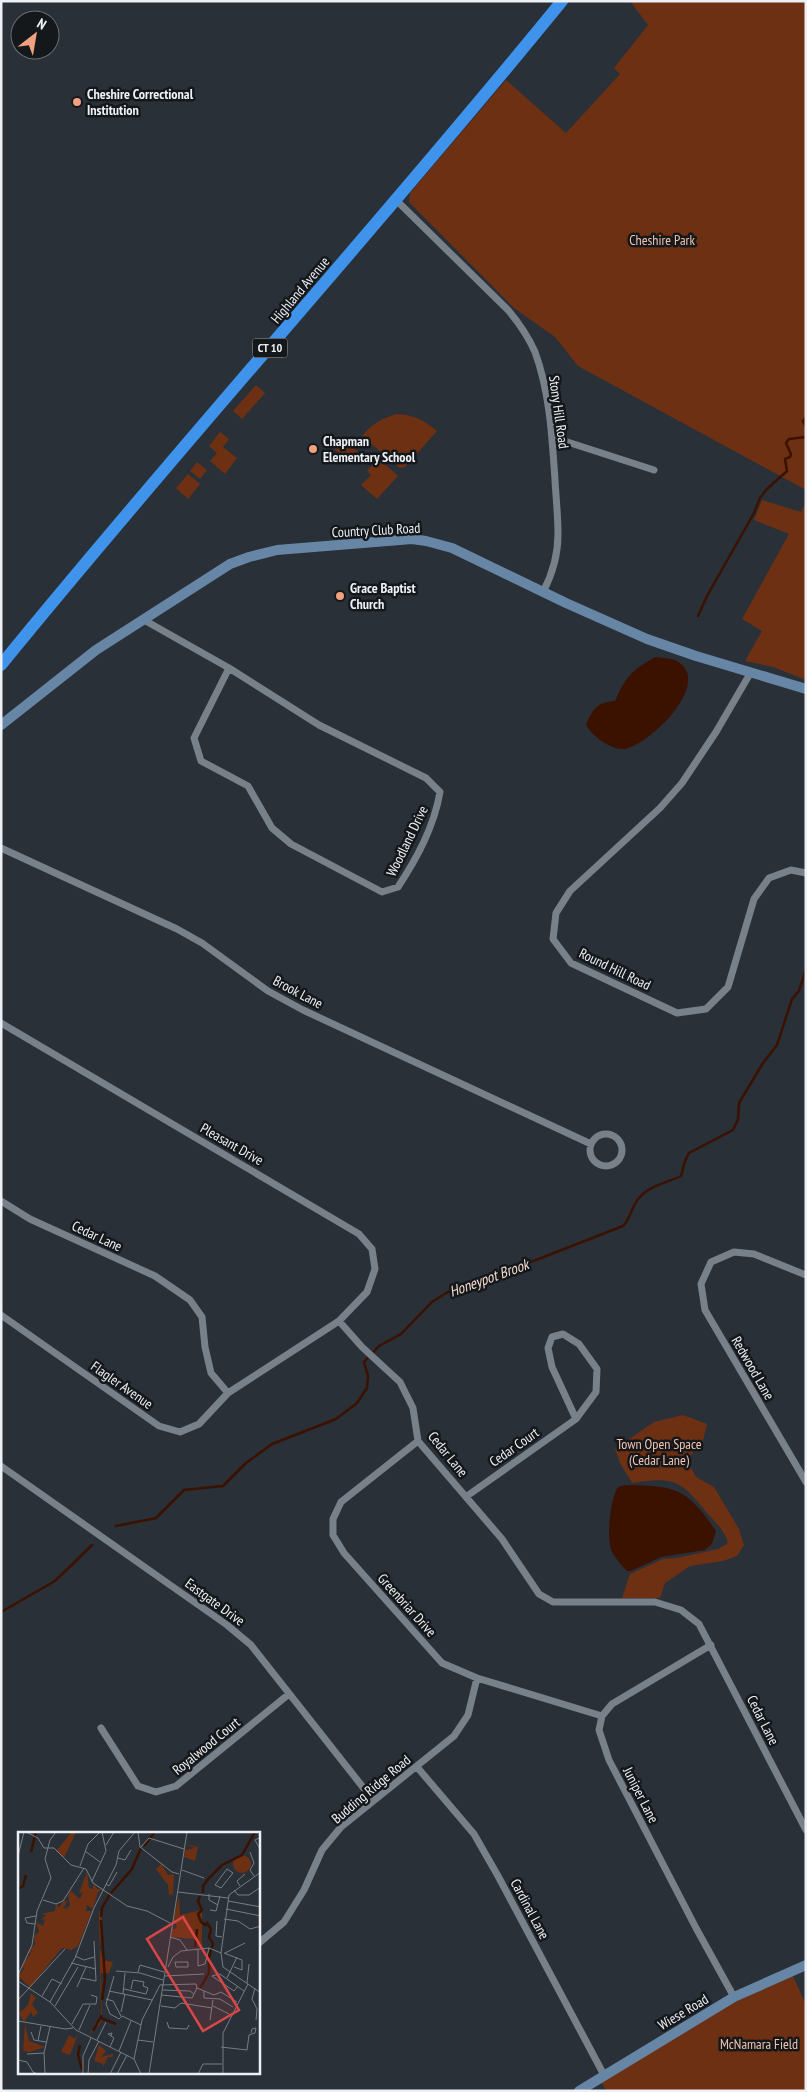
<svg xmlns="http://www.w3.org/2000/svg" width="807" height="2092" viewBox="0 0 807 2092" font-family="'PT Sans Narrow',sans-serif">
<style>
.green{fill:#6d3013}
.water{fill:#3b1100}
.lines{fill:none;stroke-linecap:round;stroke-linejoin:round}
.stream{stroke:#3b1100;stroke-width:2.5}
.street{stroke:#788089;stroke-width:7}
.secondary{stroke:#6786a6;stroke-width:10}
.highway{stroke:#3f93eb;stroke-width:12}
.poi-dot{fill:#f2a17e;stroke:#15181b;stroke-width:2}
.labels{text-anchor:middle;stroke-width:5;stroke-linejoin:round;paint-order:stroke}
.shield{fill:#15181b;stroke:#acb0b4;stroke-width:1}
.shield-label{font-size:12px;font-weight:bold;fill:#edf1f6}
.poi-label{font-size:14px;font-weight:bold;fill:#edf1f6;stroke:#15181b;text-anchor:start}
.park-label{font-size:14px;fill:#f2c3af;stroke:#15181b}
.street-label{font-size:14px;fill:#edf1f6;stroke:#15181b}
.water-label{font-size:15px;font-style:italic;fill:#f3dad0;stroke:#15181b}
.inset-river{fill:none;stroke:#3b1100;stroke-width:2.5}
.inset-road{fill:none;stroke:#777d84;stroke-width:1}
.view{fill:#d94647;fill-opacity:0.15;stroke:#d94647;stroke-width:2.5}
.inset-edge{fill:none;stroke:#edf1f6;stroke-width:2.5}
</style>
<rect width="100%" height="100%" fill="#293038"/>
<path class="green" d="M630 1H806V490L578 366 555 337 514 308 409 202 410 193 506 80 566 133 620 74 614 68 648 25Z
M256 385 265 393 242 419 233 411Z
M397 414C414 415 424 420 437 431L405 467 400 468 362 436C372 424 382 418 397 414Z
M220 432 229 439 223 447 237 458 225 474 210 461 217 453 209 446Z
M340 437 358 452 349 462 332 447Z
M378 458 398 476 377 499 361 485 371 475 367 471Z
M197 462 207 470 200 479 190 471Z
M188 474 200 484 188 499 176 488Z
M762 500 801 512 806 502V680L773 667 745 661 762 631 742 619 789 534 754 520Z
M683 1415 707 1424 703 1440 687 1460 696 1477 714 1487 739 1529 744 1545 737 1556 723 1561 690 1566 665 1583 660 1598H622L630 1574 663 1559 677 1558 718 1549 728 1543C725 1531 716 1523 708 1514 681 1481 676 1476 632 1483L620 1463 615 1449 654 1422Z
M793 1976 806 2005V2091H607L601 2082 739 2000Z"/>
<path class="water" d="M655 657C663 658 675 658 681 664 709 687 648 746 624 749 611 750 592 736 586 725 592 710 597 702 615 701 627 675 630 672 655 657Z
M626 1485C676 1486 687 1488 716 1531L712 1544 705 1550 661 1557 631 1571H627C622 1566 616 1559 612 1552 606 1540 610 1499 618 1487Z"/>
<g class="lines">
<path class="stream" d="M806 417 803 421 806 427
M698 616 707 596 754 513 760 498 766 490 787 471 785 459 790 457 791 454 786 443 789 439 806 437
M116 1526 156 1518 184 1490 223 1486 246 1463 272 1444 336 1419 357 1403 367 1388 368 1376 364 1362 379 1346 401 1334 432 1302 446 1293 466 1284 487 1282 500 1274 623 1226C631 1218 631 1207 639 1198 650 1185 667 1183 681 1176L685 1161 689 1153 733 1130 738 1119 739 1103 763 1063 777 1045 792 999 799 991 806 969
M1 1612 55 1581 92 1545"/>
<path class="street" d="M395 199 508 310C519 323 528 336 535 352 550 393 552 437 555 480 556 498 558 516 558 534 558 554 552 575 543 592
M552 437 654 470
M144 620 229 668
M229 668 319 725 426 778 440 792C434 827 417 858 398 887L382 892 291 844 272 828 248 786 201 761 194 738Z
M751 672 716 732 682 783 660 808 570 891 556 913 553 939 571 963 677 1013 706 1009 728 987 754 899 769 878 791 870 806 873
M1 848 177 929 202 943 268 991 303 1010 591 1144
M1 1023 359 1234 372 1249 375 1269 367 1292 339 1321 228 1393 211 1373 205 1347 202 1317 190 1300 155 1276 30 1219 1 1201
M590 1150a16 16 0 1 1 32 0a16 16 0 1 1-32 0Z
M806 1275 754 1254 734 1252 711 1262 701 1284 705 1310 806 1482
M1 1315 159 1426 180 1432 199 1424 228 1393
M339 1321 362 1347 400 1382 413 1408 418 1441 502 1539 539 1594 553 1602H655L681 1610 699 1624 806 1830
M563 1334 579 1344 597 1369 596 1392 576 1419 552 1367 548 1348 552 1337Z
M418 1441 341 1502 333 1519V1535L344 1553 442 1663 477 1678 602 1716
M1 1466 227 1625 251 1645 373 1800
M467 1496 576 1419
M711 1645 612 1704 602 1716 599 1730 609 1760 696 1928 734 1997
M101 1728 138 1786 156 1792 176 1786 289 1694
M417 1767 474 1834 498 1876 604 2075
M259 1943 284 1922 304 1890 322 1850 341 1827 454 1736 468 1715 477 1678"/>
<path class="secondary" d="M1 725 96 650 230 564 249 557 277 550 412 539 426 541 452 548 566 603 647 639 696 656 806 689
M579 2091 734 1997 806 1965"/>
<path class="highway" d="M1 665C184 440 379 226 562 1"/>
</g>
<g class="poi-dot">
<circle cx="77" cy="102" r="5"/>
<circle cx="313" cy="449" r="5"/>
<circle cx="340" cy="596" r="5"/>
</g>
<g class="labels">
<rect class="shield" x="252.5" y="338.5" width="35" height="19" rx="4"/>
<g class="shield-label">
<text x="270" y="352">CT 10</text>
</g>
<g class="poi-label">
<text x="87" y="99">Cheshire Correctional<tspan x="87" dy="16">Institution</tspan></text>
<text x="323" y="446">Chapman<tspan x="323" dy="16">Elementary School</tspan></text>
<text x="350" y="593">Grace Baptist<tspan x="350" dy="16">Church</tspan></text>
</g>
<g class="park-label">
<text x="662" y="245">Cheshire Park</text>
<text x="659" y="1449">Town Open Space<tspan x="659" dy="16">(Cedar Lane)</tspan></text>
<text x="759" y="2049">McNamara Field</text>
</g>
<g class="street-label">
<text transform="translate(300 290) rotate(-50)" y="5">Highland Avenue</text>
<text transform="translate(559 412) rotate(82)" y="5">Stony Hill Road</text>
<text transform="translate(376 530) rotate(-3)" y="5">Country Club Road</text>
<text transform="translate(407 841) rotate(-64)" y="5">Woodland Drive</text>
<text transform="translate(615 969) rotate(26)" y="5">Round Hill Road</text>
<text transform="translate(298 992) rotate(28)" y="5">Brook Lane</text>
<text transform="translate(232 1144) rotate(30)" y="5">Pleasant Drive</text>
<text transform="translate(97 1236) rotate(25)" y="5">Cedar Lane</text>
<text transform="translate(753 1368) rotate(60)" y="5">Redwood Lane</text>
<text transform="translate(122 1385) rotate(35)" y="5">Flagler Avenue</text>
<text transform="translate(514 1447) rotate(-35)" y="5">Cedar Court</text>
<text transform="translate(448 1454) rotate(51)" y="5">Cedar Lane</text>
<text transform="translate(215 1602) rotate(36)" y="5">Eastgate Drive</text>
<text transform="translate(407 1605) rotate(48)" y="5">Greenbriar Drive</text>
<text transform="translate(763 1720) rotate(63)" y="5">Cedar Lane</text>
<text transform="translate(206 1746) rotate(-39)" y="5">Royalwood Court</text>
<text transform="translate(371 1789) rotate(-40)" y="5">Budding Ridge Road</text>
<text transform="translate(641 1795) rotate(63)" y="5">Juniper Lane</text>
<text transform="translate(530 1909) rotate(62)" y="5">Cardinal Lane</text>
<text transform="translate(683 2012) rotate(-31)" y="5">Wiese Road</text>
</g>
<g class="water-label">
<text transform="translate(489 1278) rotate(-20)" y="5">Honeypot Brook</text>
</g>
</g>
<g transform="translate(18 1832)">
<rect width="242" height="242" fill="#293038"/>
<path d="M54 0H58L46 26 38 19ZM167 12 180 15 177 29 166 25 167 18 177 16ZM215 32a9 9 0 1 1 18 0a9 9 0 1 1-18 0ZM143 32 150 43 156 42 155 62 151 63 150 53 138 37ZM69 40 71 56 75 57 76 51 79 57H85L80 60 75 77 69 73 68 79H74L60 114 53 118 44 116 12 155 0 144 6 137 4 134 13 121H9L12 118 17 121 12 117 17 113 16 104 21 100 18 90 25 94 27 87 23 88 28 83 23 82 37 79 38 72 41 75 47 68 49 70 45 76 52 78 48 76 52 74 50 63 53 59 62 67 65 60 61 61ZM91 61 84 79 82 116 85 128 95 130 91 141H83L84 186 82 192 71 203 83 184 81 82ZM161 63 162 83 184 78V115L179 114 178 107 153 105 154 97H158L159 94 155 89ZM13 161 18 166 14 172 20 181 15 185 13 180 6 190 1 181 10 173ZM7 191 11 209 27 215 12 220 5 219ZM61 200 52 223 43 220 51 203 57 207ZM81 213 88 219 83 225 95 222V225H90L85 235V232L76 229Z" fill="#6d3013"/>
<path class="inset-river" d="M126 14 136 1M13 20 18 0M0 57 5 54 8 43M93 61 114 37 123 16M185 61V54L191 46 204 33 224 23 237 0M83 85 84 76 92 62M83 88 87 147 84 168M177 115 179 97M182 156 191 141V125L195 112 191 105 193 97 189 91 187 93 183 90 180 82 184 78 180 69 182 64M83 186 98 192M75 199 84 183M62 213 60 222 64 238"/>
<path class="inset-road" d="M8 0 20 6 26 16H36L53 33 68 37 75 51 109 74 129 79 154 92M120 0 122 15 154 40 161 42M243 5 237 8 243 19M88 13 96 0M123 15 131 6 166 17M67 19 82 30M232 20 236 31 232 38 236 44M0 24 6 0M100 26 107 28 113 18M62 34 70 12 82 0M209 37 215 41 203 56 197 53ZM164 38 186 46M243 40 211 63 203 121 205 135 243 161M74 49 88 19 84 0M88 52 91 54 99 40M222 54 219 49 227 42M216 58 220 63H231L243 55M160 60 210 66M191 62V68L200 73M25 68 38 72 45 69 66 36M210 69 243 75M208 77 243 84M192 78 198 79 202 64M206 87 220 89 232 97 243 94M199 89 198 104 204 105M17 92 9 91 7 86 18 84M152 105 162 108 169 118M180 117V134L187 132 191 116M206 121 224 128V138L216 135M207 121 227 111M57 124 66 128 76 125M157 130H170V135H158ZM53 131 78 137M150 135 155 125 163 119 191 116 203 121M98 139 122 141 145 148M120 140 122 133 146 140M0 143 14 113 19 79 33 46 27 27 32 8 38 0M96 144 88 172 92 182 101 187 104 184M147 144 186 142M194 144 202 142 226 159M194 144 216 159 220 154M63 146 78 149 76 109M209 146 219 125M0 149 32 170 58 198 116 227 123 242M229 151 231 132M59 155 68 135M11 156 47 117M179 156 196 163 203 160 219 170M237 156 234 167 239 177 238 188M106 157 128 162M113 157 115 148 126 150 125 154 130 156 128 162M145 158 172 159 176 162 179 156M91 159 134 168M186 159V166L202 167M105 162 107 141M143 163 174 166 176 162M24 164 34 147 44 152M88 167 95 169 103 184M202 167 215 175M0 168 11 156M32 170 57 126 76 76 98 33 101 19 117 0M37 174 60 135M143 174 157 176 163 171 194 176M195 174 211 182M103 180 107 162M104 184 123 193M192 188 195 168M0 189 47 197 55 196M149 190 151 196 169 197 171 193M54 192 65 172H78L79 165 73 163M61 198 72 173M13 200 16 208 28 210M79 208 88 190M120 208 135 210M20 209 23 194M92 215 96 206 90 202 94 201 93 204M203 215 229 218 231 203 237 201 238 196 234 197 233 201M101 219 113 189M9 222 26 221M116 227 124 188 142 153 178 152 179 156M0 228 9 230 15 240 20 242M27 242 26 221 32 195M65 242V224L73 206M70 242 71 228 81 209M92 242 103 220M99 242 109 223M131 242 169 0M180 242 185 232H204M205 242V201L230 152"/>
<path class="view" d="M165 85 221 178 185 199 129 107Z"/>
<rect width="242" height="242" class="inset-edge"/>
</g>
<rect width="807" height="2092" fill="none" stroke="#edf1f6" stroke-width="5"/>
<g transform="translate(35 35) rotate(31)"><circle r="24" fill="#15181b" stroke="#6b6f73"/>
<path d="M0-4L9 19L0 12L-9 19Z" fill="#f2a17e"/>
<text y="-8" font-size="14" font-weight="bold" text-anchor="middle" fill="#edf1f6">N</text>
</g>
</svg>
